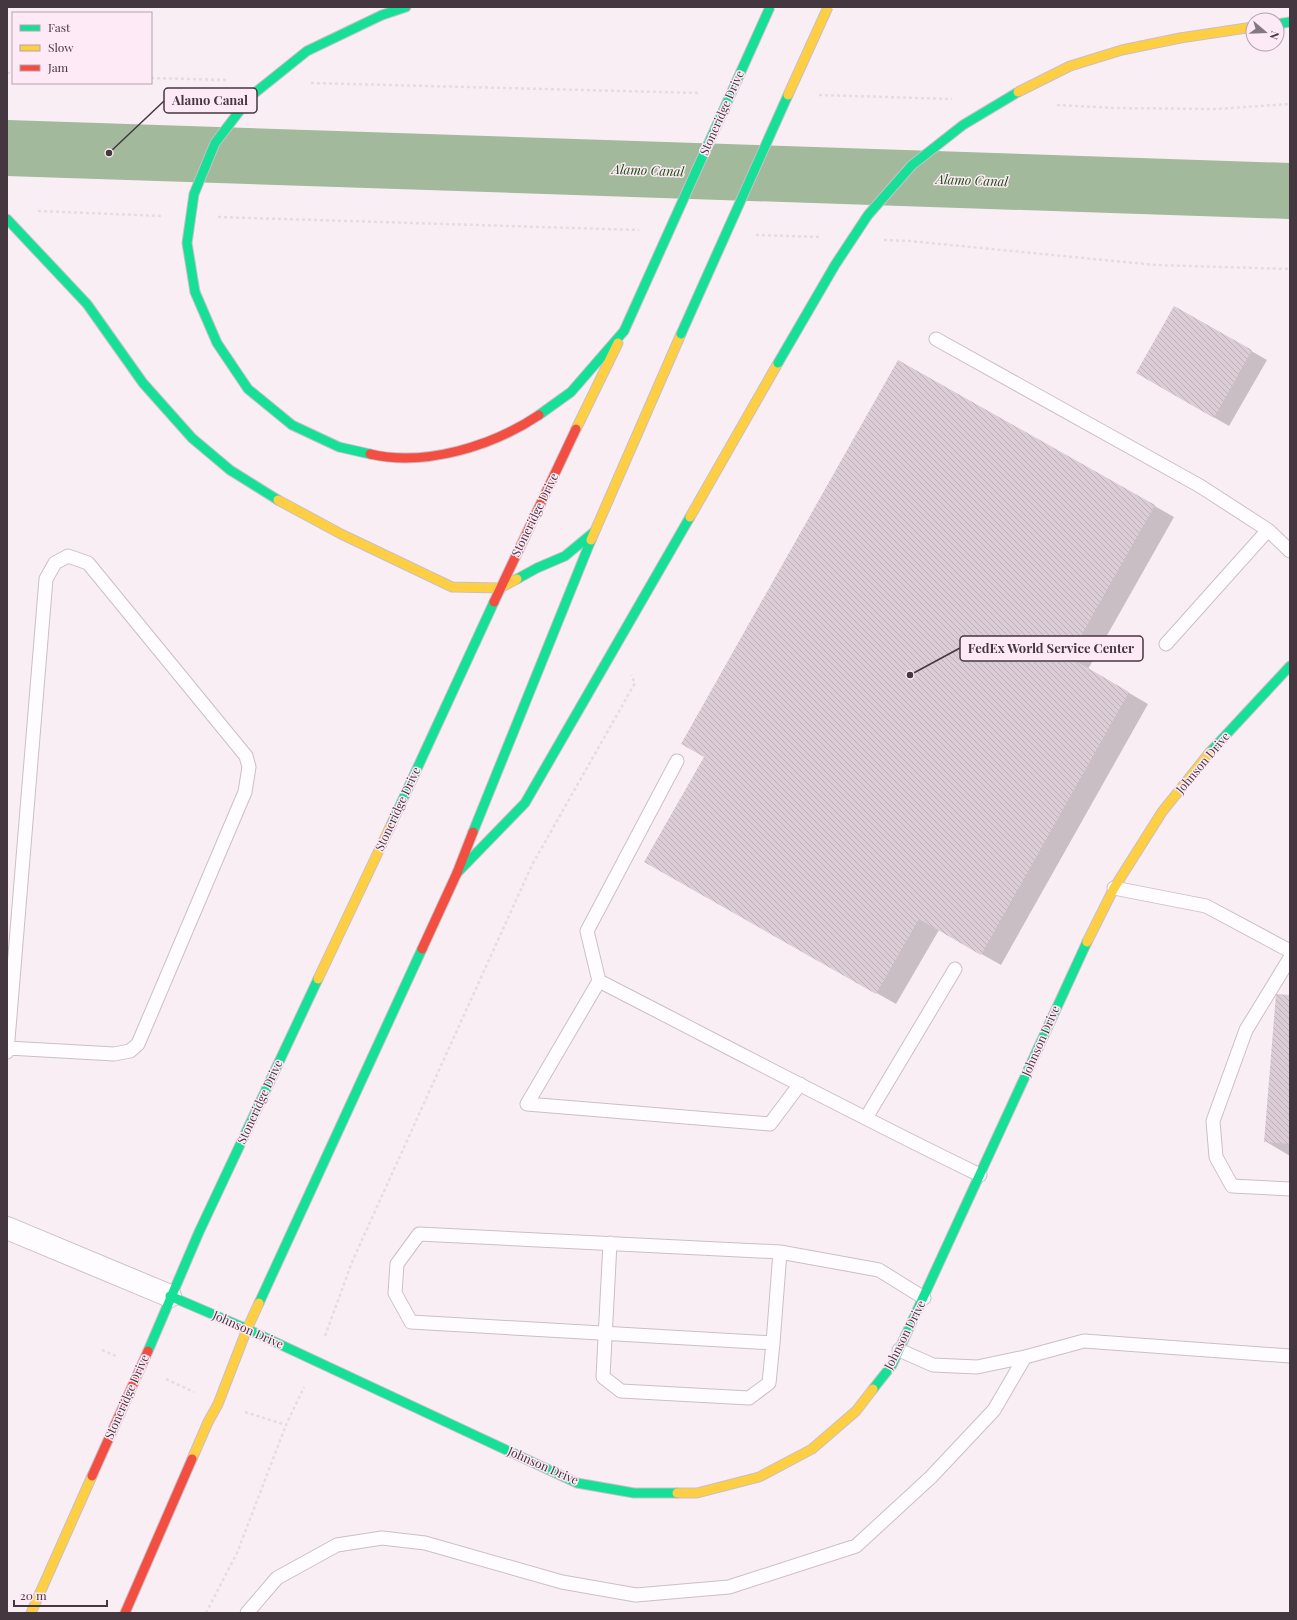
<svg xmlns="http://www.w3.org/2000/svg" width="1297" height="1620" viewBox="0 0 1297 1620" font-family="'Playfair Display',serif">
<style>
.shadow{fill:#0003}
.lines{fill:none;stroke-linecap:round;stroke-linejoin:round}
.river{stroke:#a2b99c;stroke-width:56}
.building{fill:url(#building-back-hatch)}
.lane-casing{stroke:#cabfc6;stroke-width:15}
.street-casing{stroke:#cabfc6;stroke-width:24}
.fast-casing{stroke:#cabfc6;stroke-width:11}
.slow-casing{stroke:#cabfc6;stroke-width:11}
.jam-casing{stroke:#cabfc6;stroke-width:11}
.path{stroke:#e1dde0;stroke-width:2.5;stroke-dasharray:3 3;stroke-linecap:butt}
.lane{stroke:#fefcfe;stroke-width:13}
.street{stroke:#fefcfe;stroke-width:22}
.fast{stroke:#16e098;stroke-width:9}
.slow{stroke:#ffcf43;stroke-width:9}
.jam{stroke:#f24e42;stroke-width:9}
.fast-bridge-casing{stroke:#cabfc6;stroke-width:11;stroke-linecap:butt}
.slow-bridge-casing{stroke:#cabfc6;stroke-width:11;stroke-linecap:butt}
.fast-bridge{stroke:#16e098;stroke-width:9}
.slow-bridge{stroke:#ffcf43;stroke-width:9}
.labels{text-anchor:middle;stroke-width:3;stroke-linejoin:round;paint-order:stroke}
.street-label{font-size:12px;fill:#44373f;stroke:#feeaf6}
.water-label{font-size:13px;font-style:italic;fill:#1b4e10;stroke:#feeaf6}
.leader{fill:none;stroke:#44373f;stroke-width:1.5}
.callout-dot{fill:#44373f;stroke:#feeaf6;stroke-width:1.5}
.callout{fill:#feeaf6;stroke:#44373f;stroke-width:1.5}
.callout-label{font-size:13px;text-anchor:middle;font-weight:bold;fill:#44373f}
</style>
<defs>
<pattern id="building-back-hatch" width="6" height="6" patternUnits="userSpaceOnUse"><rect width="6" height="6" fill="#dcccd6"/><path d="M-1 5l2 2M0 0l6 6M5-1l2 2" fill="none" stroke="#beb0b9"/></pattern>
</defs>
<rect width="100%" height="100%" fill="#faeef5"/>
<path class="shadow" d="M1175 307 1267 360 1229 426 1137 373Z
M899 361 1174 517 1088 669 1148 704 1001 965 939 930 896 1004 646 862 705 756Z
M1290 996V1156L1265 1141Z"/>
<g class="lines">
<path class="river" d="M7 148 1290 191"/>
</g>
<path class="building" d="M1174 306 1252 350 1214 418 1136 373Z
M898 360 1155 505 1069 657 1129 692 981 955 919 919 876 994 644 862 704 757 681 744Z
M1276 994 1290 995V1144L1264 1142Z"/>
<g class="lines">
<g class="lane-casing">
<path id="lane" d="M936 339 1200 486 1268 530
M1166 644 1268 530 1290 551
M1114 888 1206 906 1290 951
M1290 958 1246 1030 1213 1121 1216 1157 1232 1186 1290 1189
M599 981 587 931 677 761
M7 1052 46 579 55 563 68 556 88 563 246 756 249 767 245 792 138 1044 130 1051 114 1054 8 1048
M800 1084 770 1124 527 1104 599 981C726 1046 852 1113 980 1175
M866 1118 955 969
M610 1243 603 1377 621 1391 749 1398 769 1383 773 1343
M780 1252 773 1343 411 1322 395 1293 397 1264 419 1234 780 1252 879 1270 924 1298
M899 1350 933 1365 977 1367 1025 1357
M247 1613 277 1578 337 1545 382 1538 425 1543 562 1582 636 1595 729 1587 856 1546 931 1477 994 1410 1025 1357 1084 1341 1290 1356"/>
</g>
<g class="street-casing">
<path id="street" d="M7 1228 170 1296"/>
</g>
<g class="fast-casing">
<path id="fast" d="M382 15 406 7
M1277 24 1290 22
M7 219 87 304 143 383 192 438 230 470 278 500
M195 292 217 343 248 389 292 425 339 447 370 454
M539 415 571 392 624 331
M517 579 537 568 565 556 594 532
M1210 752 1290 666
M391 825 494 602
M473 832 591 540
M457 873 525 803 690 517
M170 1296 247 1329 577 1483 634 1493H677
M259 1303 422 949
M148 1351 199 1232 318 979
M873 1389 892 1365 1087 942"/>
</g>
<g class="slow-casing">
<path id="slow" d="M1180 38 1253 27
M576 429 618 343
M278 500 341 534 452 587 500 588 517 579
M690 517 778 363
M591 540 681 334
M1087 942 1114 888 1162 812 1210 752
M318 979 391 825
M192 1459 208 1422 218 1404 247 1329 259 1303
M677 1493H697L759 1477 812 1449 856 1411 873 1389
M31 1613 92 1476"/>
</g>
<g class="jam-casing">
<path id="jam" d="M370 454C425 467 493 446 539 415
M494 602 576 429
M422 949 457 873 473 832
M92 1476 148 1351
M125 1613 192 1459"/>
</g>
<path class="path" d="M7 73H13
M151 78 228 80
M311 83 700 93
M819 95 952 99
M1057 105 1116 108 1216 109 1290 104
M38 211 163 216
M218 217 639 230
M756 235 821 237
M884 240 910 241 1155 265 1290 269
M325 1336 352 1262 532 865 635 683 631 675
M102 1350 116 1356
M166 1379 194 1392
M245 1412 286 1425 304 1387
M206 1613 237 1553 286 1425"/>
<use href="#lane" class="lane"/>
<use href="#street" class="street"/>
<use href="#fast" class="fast"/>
<use href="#slow" class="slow"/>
<use href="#jam" class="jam"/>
<g class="fast-bridge-casing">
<path id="fast-bridge" d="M195 292 187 243 194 194 215 143 251 96 307 51 382 15
M624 331 770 7
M681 334 788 95
M778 363 835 265 868 215 912 165 963 125 1018 92"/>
</g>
<g class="slow-bridge-casing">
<path id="slow-bridge" d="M1018 92 1070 66 1122 50 1180 38
M788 95 828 7"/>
</g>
<use href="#fast-bridge" class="fast-bridge"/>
<use href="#slow-bridge" class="slow-bridge"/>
</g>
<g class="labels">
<g class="street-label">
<text transform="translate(722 113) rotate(-66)" y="4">Stoneridge Drive</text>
<text transform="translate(535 515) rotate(-64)" y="4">Stoneridge Drive</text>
<text transform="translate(1203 763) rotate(-50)" y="4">Johnson Drive</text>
<text transform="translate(398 809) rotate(-65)" y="4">Stoneridge Drive</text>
<text transform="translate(1041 1041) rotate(-66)" y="4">Johnson Drive</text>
<text transform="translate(260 1102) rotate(-65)" y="4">Stoneridge Drive</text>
<text transform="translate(248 1330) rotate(24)" y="4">Johnson Drive</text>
<text transform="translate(905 1335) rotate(-63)" y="4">Johnson Drive</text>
<text transform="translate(127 1397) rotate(-66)" y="4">Stoneridge Drive</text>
<text transform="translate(543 1466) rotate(24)" y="4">Johnson Drive</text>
</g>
<g class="water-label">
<text transform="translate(648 170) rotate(2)" y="5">Alamo Canal</text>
<text transform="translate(972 180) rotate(2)" y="5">Alamo Canal</text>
</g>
</g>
<path class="leader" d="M109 153L164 101M910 675L960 648"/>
<g class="callout-dot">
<circle cx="109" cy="153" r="4"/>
<circle cx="910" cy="675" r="4"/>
</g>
<g class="callout">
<rect x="164" y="88" width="93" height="25" rx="4"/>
<rect x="960" y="636" width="183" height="25" rx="4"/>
</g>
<g class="callout-label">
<text x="210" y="105">Alamo Canal</text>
<text x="1051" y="653">FedEx World Service Center</text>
</g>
<rect width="1297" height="1620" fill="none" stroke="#44373f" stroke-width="16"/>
<rect x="12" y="12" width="140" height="72" fill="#feeaf6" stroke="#b4a2ad"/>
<rect x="20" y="25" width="20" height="6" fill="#16e098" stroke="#b4a2ad"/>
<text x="48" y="32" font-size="12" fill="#44373f">Fast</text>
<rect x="20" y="45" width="20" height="6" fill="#ffcf43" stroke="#b4a2ad"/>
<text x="48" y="52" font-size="12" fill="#44373f">Slow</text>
<rect x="20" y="65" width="20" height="6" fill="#f24e42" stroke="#b4a2ad"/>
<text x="48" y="72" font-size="12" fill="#44373f">Jam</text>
<g transform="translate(1265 32) rotate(109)"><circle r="19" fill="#feeaf6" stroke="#b4a2ad"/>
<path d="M0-3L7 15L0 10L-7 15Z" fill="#84777f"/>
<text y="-6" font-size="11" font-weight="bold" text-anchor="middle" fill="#44373f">N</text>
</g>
<path d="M14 1600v6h93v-6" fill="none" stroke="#44373f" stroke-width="2"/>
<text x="20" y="1600" font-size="12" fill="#44373f" stroke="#feeaf6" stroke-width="3" paint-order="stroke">20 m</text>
</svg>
